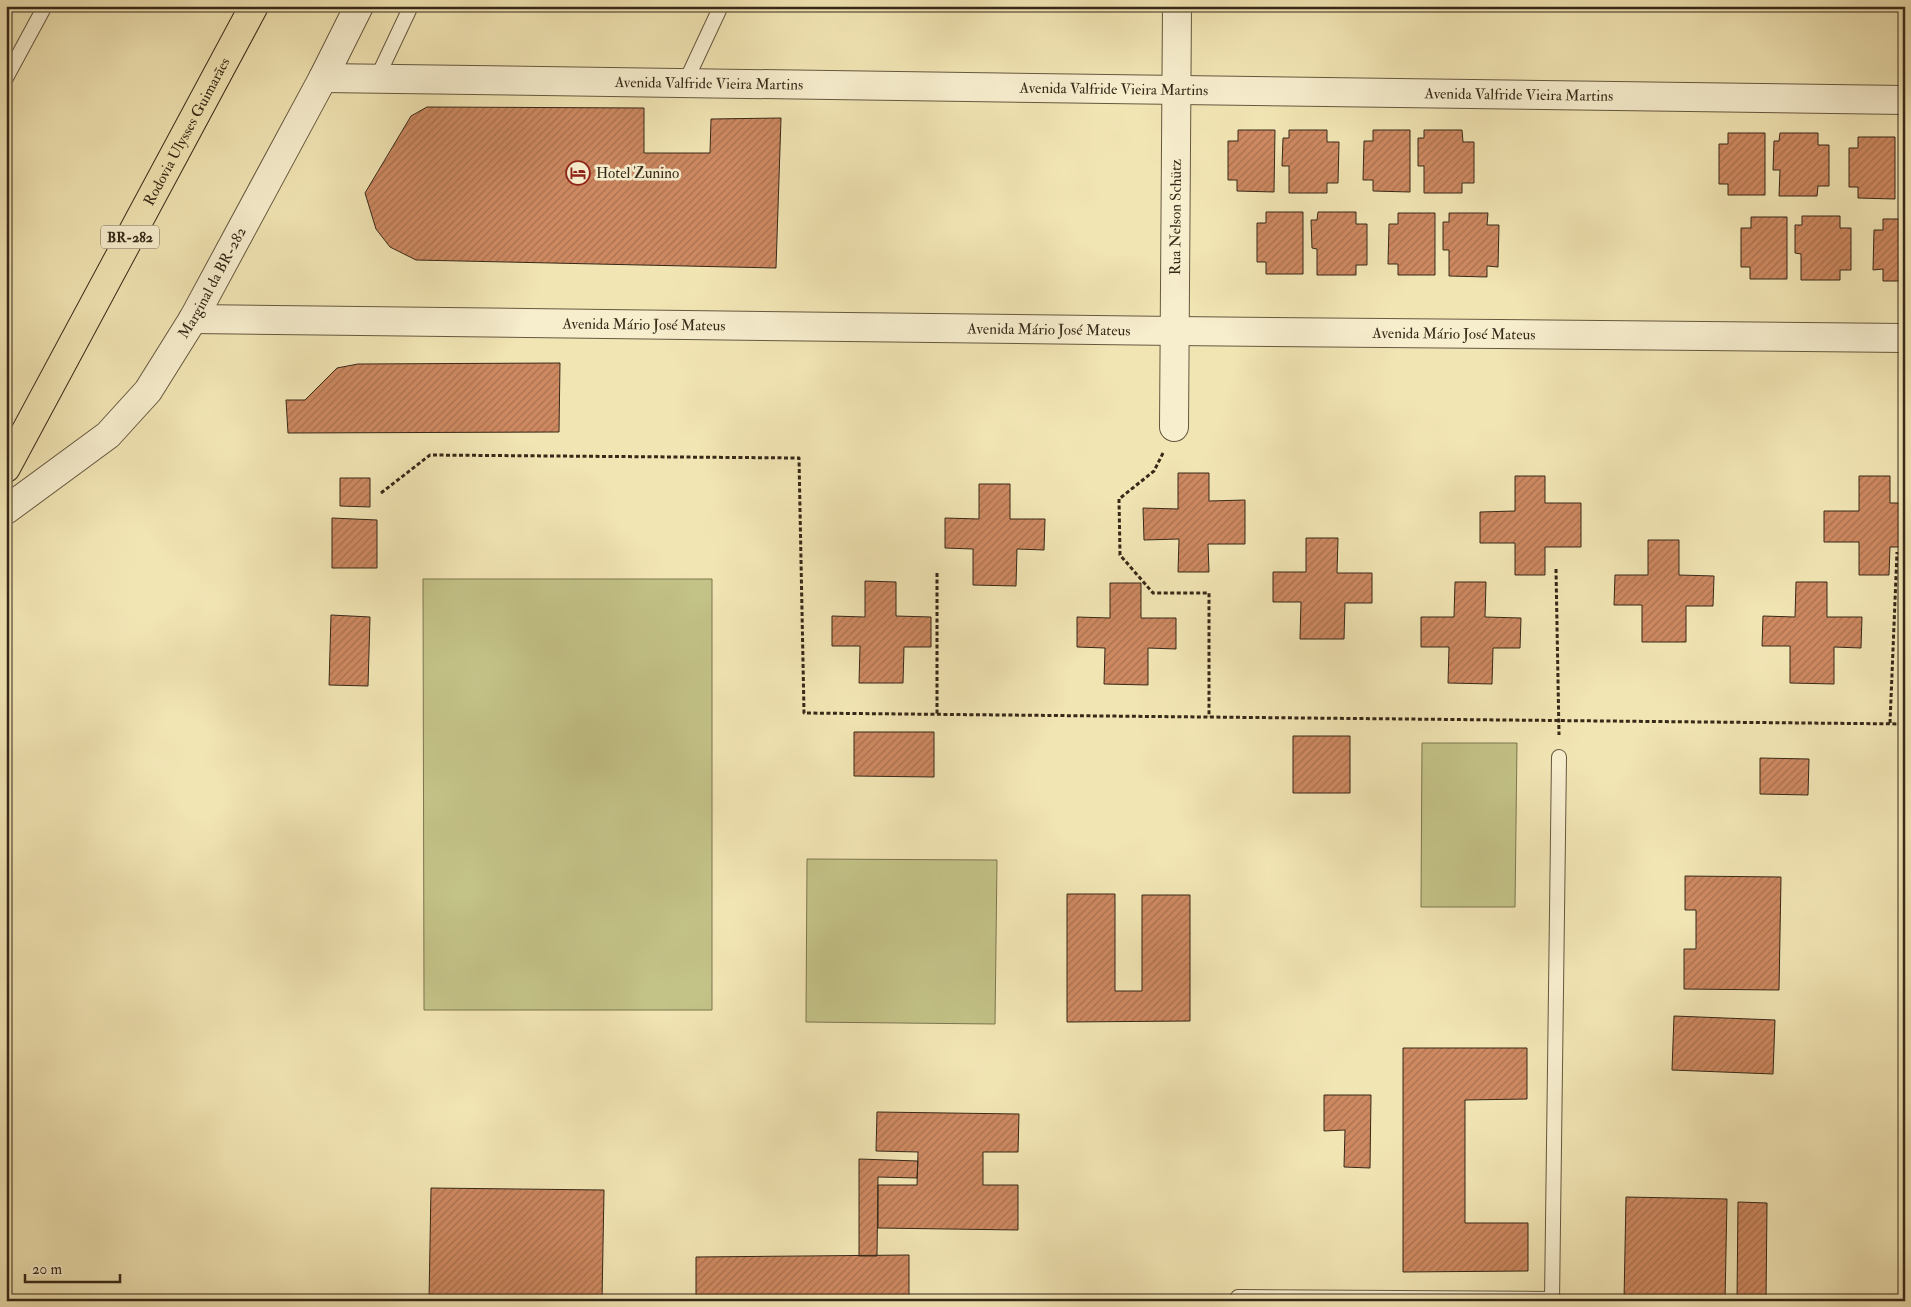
<svg xmlns="http://www.w3.org/2000/svg" width="1911" height="1307" viewBox="0 0 1911 1307" font-family="'IM FELL Double Pica',serif">
<style>
.pitch{fill:#c3c287;stroke:#7c7650}
.building{fill:url(#building-hatch);stroke:#362918}
.lines{fill:none;stroke-linecap:round;stroke-linejoin:round}
.service-casing{stroke:#65583f;stroke-width:16}
.minor-casing{stroke:#65583f;stroke-width:30}
.trunk-casing{stroke:#362918;stroke-width:30}
.path{stroke:#362918;stroke-width:3;stroke-dasharray:4 2.5;stroke-linecap:butt}
.service{stroke:#f7eece;stroke-width:14}
.minor{stroke:#f7eece;stroke-width:28}
.trunk{stroke:#f2e5b4;stroke-width:28}
.labels{text-anchor:middle;stroke-width:5;stroke-linejoin:round;paint-order:stroke}
.shield{fill:#f7eece;stroke:#70644f;stroke-width:1}
.shield-label{font-size:14px;font-weight:bold;fill:#362918}
.street-label{font-size:15px;fill:#362918;stroke:#f7eece}
.poi-label{font-size:15px;fill:#362918;stroke:#f7eece;text-anchor:start}
</style>
<defs>
<pattern id="building-hatch" width="6" height="6" patternUnits="userSpaceOnUse" patternTransform="scale(1.25)"><rect width="6" height="6" fill="#ce8961"/><path d="M-1 1l2-2M0 6l6-6M5 7l2-2" fill="none" stroke="#a8704f"/></pattern>
</defs>
<rect width="100%" height="100%" fill="#f2e5b4"/>
<filter id="stains"><feTurbulence type="fractalNoise" baseFrequency=".004" numOctaves="4"/><feColorMatrix values="0 0 0 0 .2 0 0 0 0 .09 0 0 0 0 .02 0 0 0 .5 -.17"/></filter>
<radialGradient id="worn" r=".72"><stop offset=".6" stop-color="#630" stop-opacity="0"/><stop offset="1" stop-color="#630" stop-opacity=".3"/></radialGradient>
<path class="pitch" d="M423 579H712V1010H424Z
M1422 743H1517L1515 907H1421Z
M807 859 997 860 995 1024 806 1022Z"/>
<path class="building" d="M427 107 644 108V153H710L711 119 781 118 776 268 416 260 390 247 376 229 365 193 411 116Z
M1238 130H1275L1274 192 1237 191V180H1228V141H1238Z
M1289 130H1327V142H1339L1338 183H1327V193H1289V166H1282L1283 138H1289Z
M1373 130H1410V192L1373 191V180H1363L1364 141H1373Z
M1424 130H1462L1463 142H1474V183H1462V193H1424V166H1418V138H1424Z
M1728 133H1765V195H1728V184H1719V144H1728Z
M1780 133H1818V145H1829V186H1818L1817 196H1779L1780 170H1773L1774 141H1779Z
M1858 137H1895V199L1858 198V187H1849V148H1858Z
M1266 212H1303V274H1266V262H1257V223H1266Z
M1318 212H1356V224H1367V265H1356V275H1317V249L1312 248 1311 220H1317Z
M1398 213H1435V275H1398V264H1388L1389 224H1398Z
M1449 213H1488L1487 225H1499L1498 267 1487 266V277L1449 276V250H1443V222H1449Z
M1802 216H1840V228H1851V270H1840V280H1801V254L1795 253V225H1802Z
M1751 217H1787V279H1750V267H1741V228H1751Z
M1883 219H1905V281H1883V269L1873 270 1874 230H1883Z
M560 363 559 432 288 433 286 400H305L337 368 358 364Z
M1178 473H1209V501L1245 500V544H1208L1209 572H1178L1179 539 1144 540 1143 508 1178 509Z
M1515 476H1545V503H1581V547H1545V575H1515V543H1480V512L1515 511Z
M1859 476H1890V503H1905V547H1890L1889 575H1859V542H1824V511H1859Z
M340 478H370V507L340 506Z
M979 484H1010V519H1045L1044 550 1017 549 1016 586 973 585V549L945 548V518L979 519Z
M332 518 377 520V568H332Z
M1306 538H1338L1337 573H1372V603H1345L1344 639H1300L1301 602H1273V572H1306Z
M1648 540H1679V575L1714 576 1713 606H1686V642H1642V605H1614L1615 575H1648Z
M865 581 896 582V616L931 617V647H904L903 683H859L860 646H832V616L865 617Z
M1455 582H1486L1485 617 1521 618 1520 648H1493L1492 684 1448 683 1449 647H1421V617H1454Z
M1796 582H1827V617H1862L1861 648 1834 647V684L1790 683V646H1762L1763 616 1795 617Z
M1110 583H1141V618H1176V649L1148 648V685L1104 684 1105 648 1077 647V617L1110 618Z
M331 615 370 617 368 686 329 685Z
M854 732H934V777L854 776Z
M1293 736H1350V793H1293Z
M1760 758 1809 759 1808 795 1760 794Z
M1685 876 1781 877 1779 990 1684 989V949H1696V910H1685Z
M1067 894H1115V991H1142V895H1190V1021L1067 1022Z
M1674 1016 1775 1020 1773 1074 1672 1070Z
M1403 1048H1527V1099L1465 1100V1223H1528V1271L1403 1272Z
M1324 1095H1371L1370 1168 1344 1167 1345 1130 1324 1131Z
M877 1112 1019 1114 1018 1152H983V1185H1018V1230L878 1228V1185H917L918 1152 876 1151Z
M859 1159 918 1161 917 1178 878 1177 877 1256H859Z
M431 1188 604 1190 602 1301H429Z
M1626 1197 1727 1199 1725 1301H1624Z
M1738 1202 1767 1203 1766 1301H1737Z
M909 1255V1301H696V1257Z"/>
<g class="lines">
<g class="service-casing">
<path id="service" d="M6 78 45 6
M377 78 411 6
M685 83 721 6
M1238 1297 1552 1299
M1552 1301 1559 757"/>
</g>
<g class="minor-casing">
<g id="minor">
<path id="s1" d="M323 78 1905 100"/>
<path id="s2" d="M193 319 1175 331 1905 338"/>
<path id="s3" d="M1174 427 1177 6"/>
<path id="s4" d="M6 510 108 435 148 391 193 319 323 78 359 6"/>
</g>
</g>
<g class="trunk-casing">
<g id="trunk">
<path id="s5" d="M6 468 254 6"/>
</g>
</g>
<path class="path" d="M1163 453 1154 471 1119 499 1120 555 1153 593H1209V717
M381 493 430 455 799 458 804 713 1905 724
M1556 569 1559 735
M937 573V714
M1890 723 1897 552"/>
<use href="#service" class="service"/>
<use href="#minor" class="minor"/>
<use href="#trunk" class="trunk"/>
</g>
<defs>
<g id="hotel-ring" transform="scale(1.25)"><circle r="9.5" fill="#f7eece" stroke="#8f2418" stroke-width="1.5"/><path d="M-6-4.5h1.5V1H6V5H4.5V3h-9V5H-6ZM-4 0a1.8 1.8 0 1 1 3.6 0ZM.5 0V-2.5h3Q6-2.5 6 0Z" fill="#8f2418"/></g>
</defs>
<g fill-rule="evenodd">
<use href="#hotel-ring" x="578" y="173"/>
</g>
<g class="labels">
<rect class="shield" x="101" y="225.5" width="58" height="23" rx="4"/>
<g class="shield-label">
<text x="130" y="242">BR-282</text>
</g>
<g class="street-label">
<text dy="5" stroke="none"><textPath href="#s1" startOffset="386">Avenida Valfride Vieira Martins</textPath></text>
<text dy="5" stroke="none"><textPath href="#s1" startOffset="791">Avenida Valfride Vieira Martins</textPath></text>
<text dy="5" stroke="none"><textPath href="#s1" startOffset="1196">Avenida Valfride Vieira Martins</textPath></text>
<text dy="5" stroke="none"><textPath href="#s5" startOffset="382">Rodovia Ulysses Guimarães</textPath></text>
<text dy="5" stroke="none"><textPath href="#s3" startOffset="210">Rua Nelson Schütz</textPath></text>
<text dy="5" stroke="none"><textPath href="#s4" startOffset="312">Marginal da BR-282</textPath></text>
<text dy="5" stroke="none"><textPath href="#s2" startOffset="451">Avenida Mário José Mateus</textPath></text>
<text dy="5" stroke="none"><textPath href="#s2" startOffset="856">Avenida Mário José Mateus</textPath></text>
<text dy="5" stroke="none"><textPath href="#s2" startOffset="1261">Avenida Mário José Mateus</textPath></text>
</g>
<g class="poi-label">
<text x="596" y="178">Hotel Zunino</text>
</g>
</g>
<rect width="1911" height="1307" fill="none" stroke="#f2e5b4" stroke-width="25"/>
<rect x="8" y="8" width="1896" height="1292" fill="none" stroke="#362918" stroke-width="2.5"/>
<rect x="12" y="12" width="1886" height="1282" fill="none" stroke="#362918"/>
<path d="M25 1274v8h95v-8" fill="none" stroke="#362918" stroke-width="2.5"/>
<text x="32" y="1274" font-size="15" fill="#362918" stroke="#f7eece" stroke-width="4" paint-order="stroke">20 m</text>
<rect width="100%" height="100%" filter="url(#stains)"/>
<rect width="100%" height="100%" fill="url(#worn)"/>
</svg>
